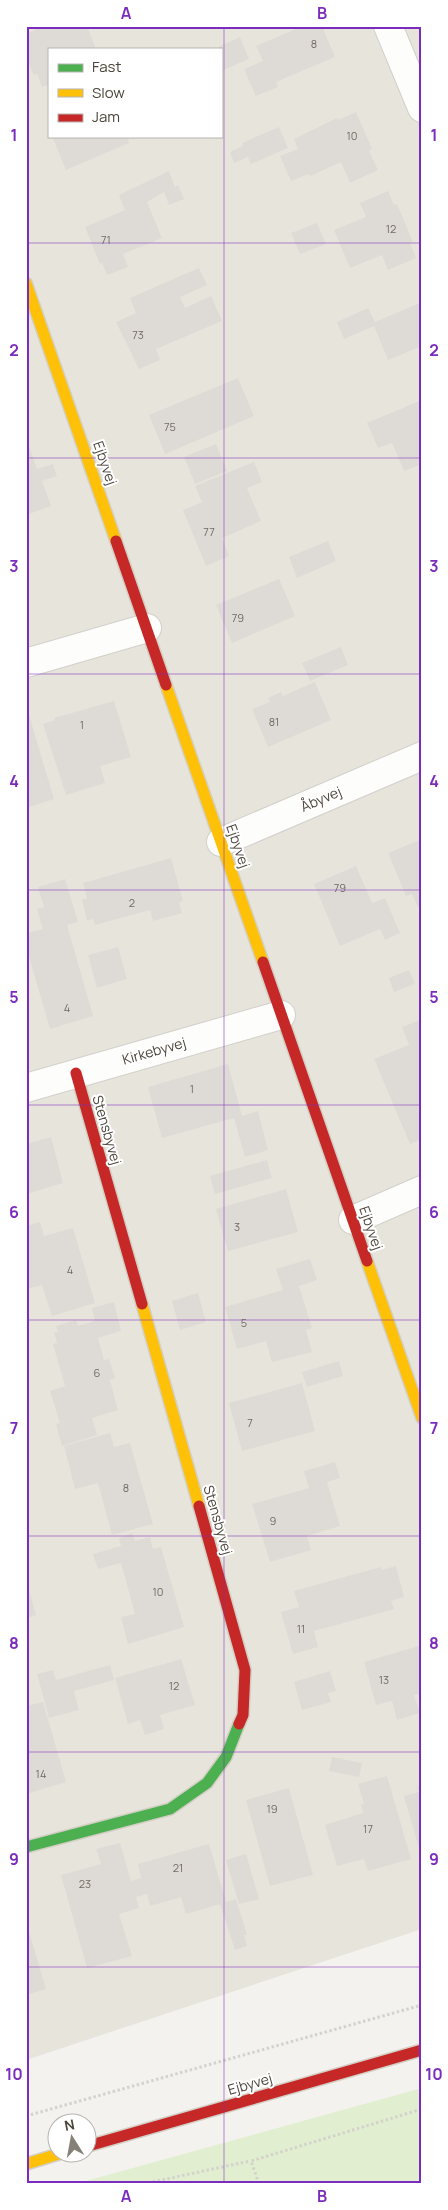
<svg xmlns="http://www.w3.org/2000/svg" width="448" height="2210" viewBox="0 0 448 2210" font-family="Manrope,sans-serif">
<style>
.residential{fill:#e7e4dc;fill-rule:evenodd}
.green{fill:#e1eecf}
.building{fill:#dedbd6}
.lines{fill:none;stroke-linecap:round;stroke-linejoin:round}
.street-casing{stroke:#d2d0cb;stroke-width:30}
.fast-casing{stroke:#d3cfc5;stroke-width:14}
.slow-casing{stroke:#d3cfc5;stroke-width:14}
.jam-casing{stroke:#d3cfc5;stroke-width:14}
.path{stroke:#d3d2cc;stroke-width:3;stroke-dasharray:2.5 2.5;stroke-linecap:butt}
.street{stroke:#fdfdfc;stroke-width:28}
.fast{stroke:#4caf50;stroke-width:11}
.slow{stroke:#ffc107;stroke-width:11}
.jam{stroke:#c62828;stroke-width:11}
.grid{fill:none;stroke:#7b2cbf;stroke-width:1;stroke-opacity:0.55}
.labels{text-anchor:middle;stroke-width:4;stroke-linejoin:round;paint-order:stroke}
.number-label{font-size:11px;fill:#706a61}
.street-label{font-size:14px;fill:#4b4439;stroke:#fff}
.neatline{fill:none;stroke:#7b2cbf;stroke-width:2}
.grid-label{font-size:16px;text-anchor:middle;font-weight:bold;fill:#7b2cbf}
</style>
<rect width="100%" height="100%" fill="#f4f2ee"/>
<path class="residential" d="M26 26H422V1929L26 2060ZM49 49H221V136H49Z"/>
<path class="green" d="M422 2088V2184H75Z"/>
<path class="building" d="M44 26H87L96 49H49V85L42 87 37 74 34 75 26 57V34Z
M303 26H322L335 57 276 82 278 87 256 96 244 69 263 61 256 46Z
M240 37 249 59 221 71V49H214Z
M356 112 372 149 369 151 378 170 350 183 341 162 310 176 308 174 291 181 280 156 298 149 294 139 337 118 338 120Z
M279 127 288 148 251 164 248 157 234 163 230 152 243 146 242 143Z
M52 136H127L129 143 66 170Z
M169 171 175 187 178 185 184 199 169 205 164 192 147 202 162 238 123 254 128 267 107 275 102 263 100 264 85 227 125 210 119 195Z
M388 191 394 205 397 204 413 242 410 243 416 258 388 270 382 255 350 268 334 230 366 217 360 203Z
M317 223 326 244 300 254 291 233Z
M199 268 207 285 180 297 185 308 211 296 222 321 156 349 160 360 139 369 116 322 136 313 130 298Z
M422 302V346L388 360 374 326 344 339 337 322 368 308 375 322Z
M238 378 254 416 165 454 149 415Z
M422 400V464L404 471 392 443 378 448 367 423Z
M26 444H28L37 469 53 464 57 476 42 481 51 506 26 515Z
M216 444 227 471 195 484 184 457Z
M254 462 262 482 247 488 261 521 222 538 229 556 206 566 183 510 202 502 195 486Z
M328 541 336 561 297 578 289 557Z
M279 579 295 616 232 643 216 605Z
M341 647 348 665 310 681 302 663Z
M315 682 331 720 268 747 252 709 270 702 268 698 281 692 283 696Z
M114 701 131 757 100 766 105 783 66 795 43 724 55 720 54 718Z
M29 715 54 799 26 808V716Z
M422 839V905L418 907 412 894 406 896 388 853Z
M171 858 183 901 179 902 182 913 153 921 150 910 95 925 93 919 87 921 82 900 87 898 83 883Z
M356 866 372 903 385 898 400 933 385 940 380 929 340 946 314 884Z
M65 879 78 922 67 925 93 1016 50 1029 26 946V933L43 929 37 909 44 907 38 887Z
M118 947 127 979 97 988 88 955Z
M409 970 415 984 394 992 389 978Z
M422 1019V1139L410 1144 374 1059 409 1045 402 1027Z
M228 1064 242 1116 258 1111 268 1150 245 1157 234 1118 162 1138 148 1087Z
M51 1137 63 1183 26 1194V1144Z
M267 1160 272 1178 215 1194 210 1176Z
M286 1189 298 1232 228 1251 216 1209Z
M40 1222 44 1236 73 1228 95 1303 52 1316 42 1285 26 1289V1226Z
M310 1259 317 1280 299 1286 312 1328 306 1330 312 1352 272 1362 266 1341 237 1349 225 1307 283 1290 276 1269Z
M198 1293 206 1322 180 1330 172 1301Z
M114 1302 121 1331 98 1338 104 1360 109 1359 115 1378 110 1380 118 1410 92 1418 97 1435 62 1446 56 1424 60 1423 50 1391 65 1386 53 1344 57 1343 54 1333 58 1332 56 1326 76 1320 78 1326 95 1321 92 1308Z
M339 1361 343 1376 307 1387 302 1372Z
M302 1383 315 1431 242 1451 229 1403Z
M110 1433 114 1447 130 1443 153 1524 112 1535 98 1483 75 1489 64 1446Z
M335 1462 340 1478 327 1482 340 1526 307 1536 311 1550 270 1562 252 1504 309 1488 304 1471Z
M132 1533 135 1541 150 1537 153 1549 161 1547 184 1627 128 1644 121 1617 135 1614 121 1563 98 1569 93 1554 121 1546 119 1538Z
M396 1566 404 1597 391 1601 394 1609 314 1631 318 1647 293 1654 281 1612 299 1607 294 1591 381 1567 382 1570Z
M26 1580 36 1615 26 1618Z
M422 1645V1693L414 1695 420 1713 397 1720 392 1701 376 1705 364 1662Z
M181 1659 195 1705 160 1715 164 1729 145 1735 140 1720 128 1724 115 1678Z
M110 1665 114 1680 74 1691 79 1710 49 1718 37 1674 53 1670 56 1680Z
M330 1671 336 1691 328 1693 331 1702 302 1710 294 1682Z
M43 1702 66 1782 26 1794V1706Z
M332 1757 362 1763 359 1777 329 1771Z
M387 1776 411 1859 368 1871 364 1859 337 1866 325 1825 363 1813 361 1804H364L358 1784Z
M422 1785V1855H421L404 1796 419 1792 417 1787Z
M289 1788 313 1875 270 1886 246 1800Z
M120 1843 131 1881 141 1878 138 1864 209 1844 226 1902 236 1899 247 1935H244L247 1946 235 1950 220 1904 186 1914 181 1897 150 1906 147 1894 136 1897 139 1908 119 1914 132 1956 87 1968 61 1875 101 1864 96 1849Z
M246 1854 259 1899 239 1904 226 1860Z
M26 1922 46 1989 26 1995Z"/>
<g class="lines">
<g class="street-casing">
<path id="street" d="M388 26 422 108
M26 663 147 628
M221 842 422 756
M26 1088 281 1015
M353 1220 422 1190"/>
</g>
<g class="fast-casing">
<path id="fast" d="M26 1847 170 1809 207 1783 226 1757 239 1724"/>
</g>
<g class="slow-casing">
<path id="slow" d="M26 283 116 541
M166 685 263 962
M367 1261 422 1418
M142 1304 199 1506
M26 2164 65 2152"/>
</g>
<g class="jam-casing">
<path id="jam" d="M116 541 166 685
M263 962 367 1261
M76 1073 142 1304
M199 1506 245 1670 243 1715 239 1724
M88 2146 422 2050"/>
</g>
<path class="path" d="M26 2116 422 2005
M143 2184 250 2161
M259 2184 251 2161 422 2109"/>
<use href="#street" class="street"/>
<use href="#fast" class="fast"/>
<use href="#slow" class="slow"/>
<use href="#jam" class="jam"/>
</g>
<path class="grid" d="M224 26V2184M26 243H422M26 458H422M26 674H422M26 890H422M26 1105H422M26 1320H422M26 1536H422M26 1752H422M26 1967H422"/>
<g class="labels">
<g class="number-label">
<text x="314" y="48">8</text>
<text x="352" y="140">10</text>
<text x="391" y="233">12</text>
<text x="106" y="244">71</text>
<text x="138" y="339">73</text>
<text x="170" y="431">75</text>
<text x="209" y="536">77</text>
<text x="238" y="622">79</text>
<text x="274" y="726">81</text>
<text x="82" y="729">1</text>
<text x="340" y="892">79</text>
<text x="132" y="907">2</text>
<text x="67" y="1012">4</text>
<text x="192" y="1093">1</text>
<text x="237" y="1231">3</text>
<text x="70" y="1274">4</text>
<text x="244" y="1327">5</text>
<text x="97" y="1377">6</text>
<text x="250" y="1427">7</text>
<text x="126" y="1492">8</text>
<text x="273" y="1525">9</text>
<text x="158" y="1596">10</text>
<text x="301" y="1633">11</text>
<text x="384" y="1684">13</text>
<text x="174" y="1690">12</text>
<text x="41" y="1778">14</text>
<text x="272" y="1813">19</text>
<text x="368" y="1833">17</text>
<text x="178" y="1872">21</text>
<text x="85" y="1888">23</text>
</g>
<g class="street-label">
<text transform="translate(105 463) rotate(71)" y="5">Ejbyvej</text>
<text transform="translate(321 799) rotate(-23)" y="5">Åbyvej</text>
<text transform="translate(238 846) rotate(71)" y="5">Ejbyvej</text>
<text transform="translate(154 1051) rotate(-16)" y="5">Kirkebyvej</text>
<text transform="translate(107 1130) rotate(74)" y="5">Stensbyvej</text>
<text transform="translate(371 1228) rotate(71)" y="5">Ejbyvej</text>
<text transform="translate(218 1520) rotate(74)" y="5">Stensbyvej</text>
<text transform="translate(250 2084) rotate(-16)" y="5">Ejbyvej</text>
</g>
</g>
<rect width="448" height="2210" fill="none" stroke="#ffffff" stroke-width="55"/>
<rect x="48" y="48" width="175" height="90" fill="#ffffff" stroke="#b7b4b0"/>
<rect x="58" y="64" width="25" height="8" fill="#4caf50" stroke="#b7b4b0"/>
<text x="92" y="72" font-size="15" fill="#4b4439">Fast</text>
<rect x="58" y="89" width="25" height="8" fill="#ffc107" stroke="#b7b4b0"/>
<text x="92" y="98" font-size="15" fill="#4b4439">Slow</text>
<rect x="58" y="114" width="25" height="8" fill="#c62828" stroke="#b7b4b0"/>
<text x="92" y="122" font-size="15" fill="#4b4439">Jam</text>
<g transform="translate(72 2138) rotate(349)"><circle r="24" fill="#ffffff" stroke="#b7b4b0"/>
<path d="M0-4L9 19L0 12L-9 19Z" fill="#868178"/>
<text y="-8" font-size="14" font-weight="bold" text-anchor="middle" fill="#4b4439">N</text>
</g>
<rect x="28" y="28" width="392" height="2154" class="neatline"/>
<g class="grid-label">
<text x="126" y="19">A</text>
<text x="322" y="19">B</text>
<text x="14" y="141">1</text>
<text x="434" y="141">1</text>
<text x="14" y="356">2</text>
<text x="434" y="356">2</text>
<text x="14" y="572">3</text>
<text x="434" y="572">3</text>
<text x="14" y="787">4</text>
<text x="434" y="787">4</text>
<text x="14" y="1003">5</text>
<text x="434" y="1003">5</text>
<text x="14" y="1218">6</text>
<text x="434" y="1218">6</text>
<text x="14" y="1434">7</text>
<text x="434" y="1434">7</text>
<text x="14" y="1649">8</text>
<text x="434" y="1649">8</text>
<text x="14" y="1865">9</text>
<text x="434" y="1865">9</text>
<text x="14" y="2080">10</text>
<text x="434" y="2080">10</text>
<text x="126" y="2202">A</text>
<text x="322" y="2202">B</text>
</g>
</svg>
